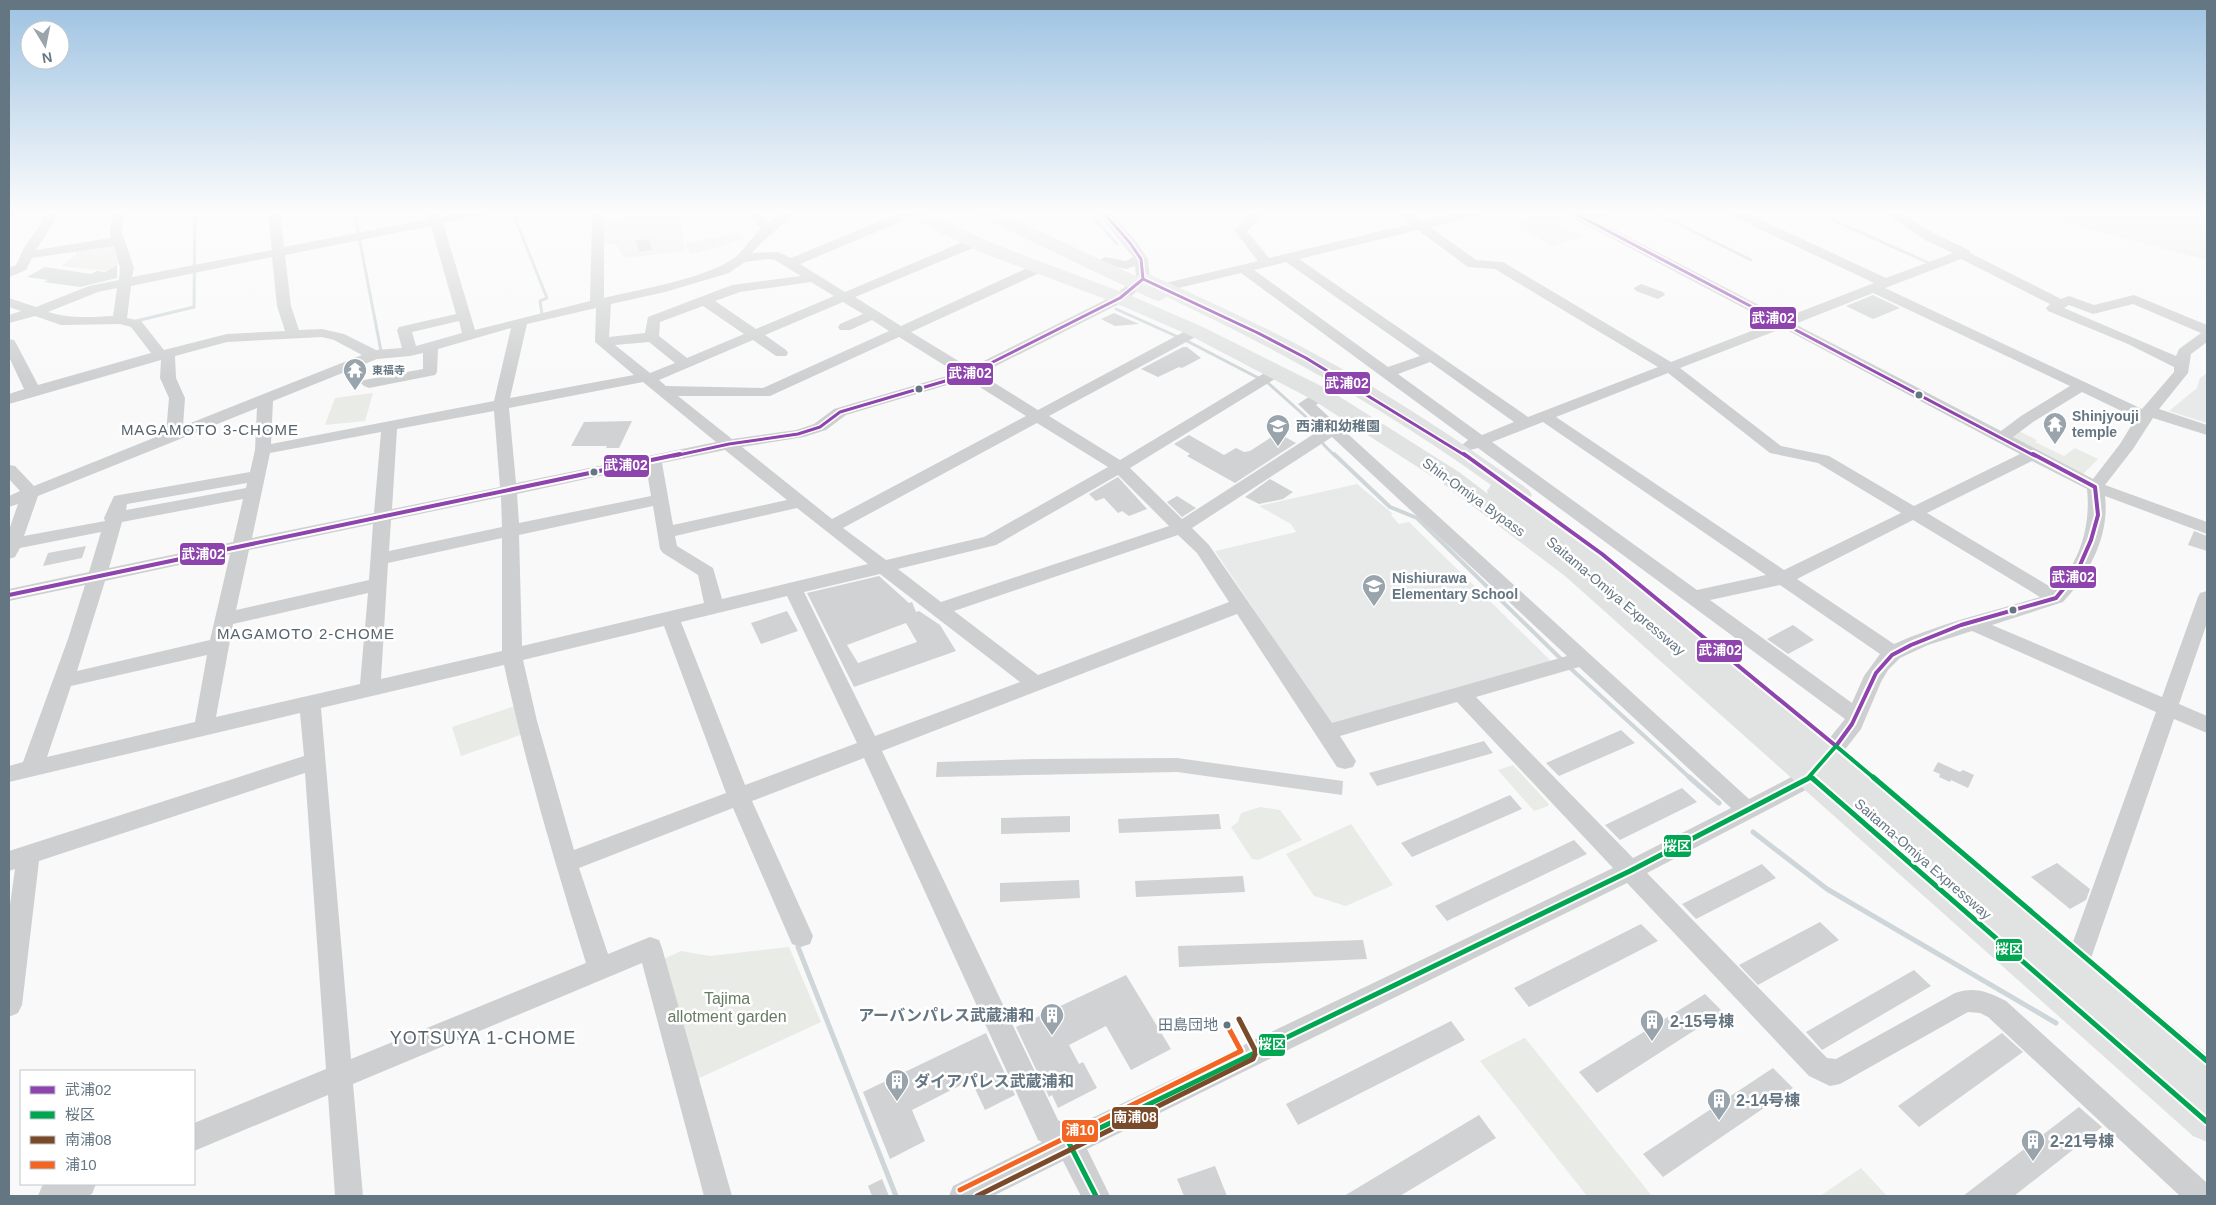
<svg xmlns="http://www.w3.org/2000/svg" width="2216" height="1205" viewBox="0 0 2216 1205" font-family="Helvetica,'Noto Sans JP',sans-serif">
<style>
.built{fill:#e8e9e9}
.green{fill:#e8ebe6}
.lines{fill:none;stroke-linecap:round;stroke-linejoin:round}
.stream-far2{stroke:#ced6d9;stroke-width:3}
.stream-far1{stroke:#ced6d9;stroke-width:4}
.stream{stroke:#ced6d9;stroke-width:5}
.building{fill:#d0d2d3;fill-rule:evenodd}
.minor{fill:#cecfd0;fill-rule:evenodd}
.highway{fill:#e1e2e2;fill-rule:evenodd}
.bus-1-far1-casing{stroke:#fff;stroke-width:6}
.bus-1-casing{stroke:#fff;stroke-width:8}
.bus-2-far1-casing{stroke:#fff;stroke-width:8}
.bus-2-casing{stroke:#fff;stroke-width:9}
.bus-3-casing{stroke:#fff;stroke-width:9}
.bus-4-casing{stroke:#fff;stroke-width:9}
.bus-1-far1{stroke:#8e44ad;stroke-width:3}
.bus-1{stroke:#8e44ad;stroke-width:4}
.bus-2-far1{stroke:#00a651;stroke-width:4}
.bus-2{stroke:#00a651;stroke-width:5}
.bus-3{stroke:#7a4b2a;stroke-width:5}
.bus-4{stroke:#f26522;stroke-width:5}
.bus-dot{fill:#657683;stroke:#fff;stroke-width:2}
.labels{text-anchor:middle;stroke-width:5;stroke-linejoin:round;paint-order:stroke}
.far-poi-label{font-size:11px;font-weight:bold;fill:#657683;stroke:#fff;text-anchor:start}
.poi-label{font-size:14px;font-weight:bold;fill:#657683;stroke:#fff;text-anchor:start}
.street-label{font-size:14px;fill:#657683;stroke:#fff}
.neighbourhood-label{font-size:15px;letter-spacing:1px;fill:#57646e;stroke:#fff}
.near-bus-label{font-size:15px;fill:#657683;stroke:#fff;text-anchor:end}
.near-park-label{font-size:16px;fill:#687a64;stroke:#fff}
.near-poi-label{font-size:16px;font-weight:bold;fill:#657683;stroke:#fff;text-anchor:start}
.near-neighbourhood-label{font-size:18px;letter-spacing:1px;fill:#57646e;stroke:#fff}
.line-badge{stroke:#fff;stroke-width:2}
.badge-label{font-size:14px;text-anchor:middle;font-weight:bold;fill:#fff}
</style>
<rect width="100%" height="100%" fill="#f9f9f9"/>
<path class="built" d="M2207 373V423L2169 411 2197 388 2200 378Z
M1357 484 1393 514 1391 515 1399 524 1409 522 1552 662 1334 725 1329 722 1215 551 1296 532 1291 524 1259 506Z"/>
<path class="green" d="M663 211 680 213 685 251 624 258 616 244H604L603 221Z
M1557 211H1566L1581 218 1559 224 1581 237 1553 246 1513 223Z
M2017 211H2207V260Z
M739 232 744 239 698 253 690 254 685 244Z
M114 243 120 263 105 271 61 266 76 255V249Z
M373 393 365 421 325 425 335 398Z
M2019 431 2037 440 2035 442 2064 456 2075 448 2098 459 2082 475 2009 438Z
M518 705 526 733 461 756 452 727Z
M1513 765 1549 804 1548 806 1534 811 1498 770Z
M1260 807 1280 810 1302 840 1258 860 1252 859 1231 827 1238 822 1241 813Z
M1351 824 1393 885 1346 906 1314 896 1286 854Z
M789 947 821 1022 693 1081 657 962 681 951 710 956Z
M1524 1038H1525L1652 1196H1587L1480 1061Z
M1861 1168 1887 1196H1820Z"/>
<g class="lines">
<path class="stream-far2" d="M354 211 381 351
M512 211 547 298 540 301 542 314
M1088 211 1117 244
M1652 211 1751 260
M1813 211 1929 263
M1116 309 1187 341 1268 383 1305 416 1324 445 1335 456
M136 321 194 307 195 211"/>
<path class="stream-far1" d="M1334 454 1390 507 1417 518 1562 660
M1569 667 1690 778"/>
<path class="stream" d="M1689 777 1719 803
M1753 832 1827 889 2056 1023
M798 947 896 1196"/>
</g>
<path class="building" d="M649 239 652 250 639 252 636 241Z
M117 265V278L80 287 44 282 48 280 27 277 45 267 91 274 97 271 105 272Z
M1873 295 1900 308 1873 319 1846 306Z
M1114 313 1139 324 1115 326 1101 319Z
M1183 347H1187L1201 358 1182 368 1179 367 1158 377 1141 369Z
M632 421 619 448H606L607 446H571L584 422Z
M1278 433 1296 443 1235 483 1187 456 1190 454 1174 444 1189 435 1224 455 1236 448 1244 452 1250 451Z
M1118 477 1128 488 1147 509 1129 516 1122 511 1118 513 1104 498 1096 501 1089 494Z
M1270 479 1293 492 1283 499 1259 504 1245 497Z
M1177 496 1196 508 1182 517 1167 502Z
M2194 531 2207 536V551L2188 545Z
M86 546 82 558 43 566 48 553Z
M879 576 909 603 912 602 916 612 919 611 940 625 956 651 854 687 807 593ZM906 623 917 642 858 663 847 645Z
M787 611 798 631 761 644 751 623Z
M1793 625 1814 640 1788 654 1767 639Z
M1621 730 1635 743 1559 776 1546 763Z
M1484 741 1493 753 1377 786 1369 773Z
M1177 758 1343 781 1342 795 1177 772 936 777 937 762 1036 759Z
M1938 762 1960 772 1963 770 1974 775 1968 788 1951 780 1950 782 1939 777 1940 774 1933 771Z
M1682 788 1697 802 1620 840 1605 825Z
M1510 795 1522 809 1412 857 1401 843Z
M1219 814 1221 829 1119 833 1118 819Z
M1070 816V832L1001 834V818Z
M1574 840 1587 854 1447 921 1435 906Z
M2057 863 2090 889 2086 900 2070 909 2031 877Z
M1762 864 1776 878 1696 919 1682 904Z
M1243 876 1245 892 1136 897 1135 881Z
M1079 880 1080 898 1000 902V883Z
M1820 922 1839 940 1758 985 1739 965Z
M1641 924 1658 941 1529 1007 1514 988Z
M1363 940 1367 959 1179 967 1178 946Z
M1914 970 1931 986 1822 1050 1806 1032Z
M1126 975 1171 1049 1131 1070 1106 1026 1069 1045 1079 1064 1083 1062 1097 1088 1058 1108 1052 1095 1049 1097 1016 1027Z
M1705 994 1723 1012 1597 1093 1579 1072Z
M1451 1021 1465 1040 1298 1125 1286 1104Z
M986 1033 1015 1095 985 1110 971 1080 912 1110 925 1141 890 1159 863 1092Z
M2002 1033 2023 1052 1919 1127 1898 1106Z
M1773 1068 1793 1088 1663 1177 1643 1154Z
M2079 1107 2102 1127 2014 1196H1963Z
M1479 1115 1496 1138 1400 1196H1344Z
M1215 1166 1227 1196H1184L1177 1179Z
M882 1179 889 1196H872L868 1186Z"/>
<g class="lines">
<path class="minor" d="M46 211H58L54 222 36 250 111 238 110 232 112 211H124L122 232 134 268 132 277 272 250 268 211H280L284 247 429 219 427 211H439L441 216 468 211H492L490 214 443 223 475 330 590 301 592 221 586 211H598L604 221V298C640 289 705 279 734 258 745 250 751 237 761 229L747 211H759L769 223 784 211H798L763 241 752 253 778 252 791 258 904 211H917L916 215 800 264 845 292 970 239H980L981 242 980 245 855 297 901 326 1034 265H1044L1046 268 1044 271 911 332 970 368 1115 295 1136 278 1135 266 1127 269 1100 264 1098 261 1105 257 1126 261 1133 257 1096 211H1109L1135 240 1148 259 1150 279 1148 282 1125 301 980 374 1038 410 1191 328H1201L1203 331 1201 334 1049 416 1120 460 1273 368H1283L1285 371 1283 374 1130 468 1182 519 1323 428 1298 404 1316 392H1326L1329 395 1316 405 1749 799 1803 771 1845 719 1478 448 1470 450 1464 448 1462 445 1468 440 1241 273 1162 292 1157 291 1155 288 1157 285 1258 261 1234 230 1248 217 1240 211H1255L1262 217 1247 231 1269 258 1410 224 1394 211H1408L1422 221 1465 211H1486L1484 214 1430 227 1476 260 1503 262 1671 362 1772 323 1579 221 1564 211H1579L1584 214 1594 211H1613L1611 214 1594 219 1784 318 1874 283 1728 214 1726 211H1742L1886 278 1953 253 1927 241 1881 211H1896L1937 235 1969 250 1970 253 2061 299 2069 296 2094 305 2134 295 2207 325V342L2191 354 2188 373 2159 409 2207 425V435L2153 418 2133 449 2105 485 2207 522V534L2105 496C2110 535 2089 575 2063 602L1992 625 2162 697 2198 597 2200 593 2207 591V623L2179 704 2207 716V733L2174 719 2090 961 2081 964 2072 961 2069 953 2156 712 1972 631 1928 645 1900 658 1888 670 1881 682 1861 729 1819 783 1647 873 1827 1058 1836 1059 1955 993C1974 986 1989 992 2006 1001L2207 1183V1196H2180L1988 1017 1980 1013 1968 1012 1840 1084 1830 1086 1809 1076 1627 883 1087 1149 1110 1196H1081L1063 1161 993 1196H949L953 1186 1042 1142 1038 1140 864 758 752 801 813 936 810 944 801 947 792 944 733 808 579 868 608 954 650 937 659 940 662 948 732 1196H704L642 963 353 1084 363 1196H335L328 1095 194 1151V1123L326 1069 305 773 39 861 22 1005 18 1013 9 1017V912L15 869 9 871V851L304 756 300 713 9 782V766L23 762 68 639 85 585 9 601V589L89 572 101 532 20 548 15 557 9 559V530L18 504 9 507V496L20 491 9 479V465L15 466 34 486 166 433 169 398 160 378 161 360 9 404V394L24 389 9 357V339L14 340 16 343 38 385 151 353 131 327 120 324 61 325 35 316 9 323V315L21 311 9 307V298L36 307 89 286 119 280 120 268 114 246 32 258 26 270 9 277V268L16 265 25 246 42 222ZM431 226 456 314 399 327 397 330 402 348 376 350 344 334 322 329 299 330 291 306 285 255ZM1418 230 1468 267 1495 269 1658 367 1528 417 1299 259ZM272 257 277 306 285 331 227 334 164 350 141 321 127 318 131 286ZM768 259 775 260 801 276 732 285 648 317 645 333 609 337 611 304 665 292 729 273 745 262ZM1961 259 2050 304 2046 308 2048 311 2128 344 2174 367V372L2142 409 1885 288ZM1286 262 1420 356 1388 367 1254 270ZM811 282 834 296 756 329 715 301 740 292ZM117 288 113 316C91 317 70 319 48 312L98 292ZM1873 293 2070 386 2021 416 2001 431 1795 324ZM843 302 863 314 840 324 838 327 840 330H850L872 320 889 331 763 388 666 386 659 380 753 340 776 356H786L788 353 786 350 765 335ZM2133 304 2201 333 2179 349 2176 356 2064 308 2069 305 2093 314ZM703 306 744 334 687 358 659 336 660 322ZM596 308 595 342 634 375 510 398 527 324ZM459 321 462 333 416 346 412 332ZM511 328 494 401 271 444 273 401 377 359 410 356 423 353V369L364 380 361 383 364 386 369 388 435 375 437 372 438 349ZM1783 328 2020 454 1914 506 1829 456 1781 446 1680 368ZM322 337 334 340 362 355 183 426 185 398 176 378 175 356 227 342ZM899 337 957 373 834 409 814 424 796 430 732 439 678 396H770ZM649 342 675 363 650 373 615 345ZM1430 362 1514 422 1482 435 1398 374ZM1668 373 1770 453 1818 463 1901 513 1784 570 1556 417ZM967 379 1026 416 832 519 742 447 804 437 826 430 846 415ZM643 382 716 442 516 483 509 408ZM2082 392 2136 418 2120 444 2093 479 2013 437 2033 422ZM257 408 255 450 250 472 114 496 104 518 105 521 24 536 38 496ZM494 411 500 487 392 509 397 429ZM1543 422 1766 575 1697 590 1492 442ZM1037 423 1108 467 984 537 886 560 843 528ZM381 432 374 513 252 538 270 453ZM1332 437 1567 656 1332 723 1209 545 1192 528ZM725 450 787 500 673 525 662 463ZM2032 461 2087 489C2091 525 2080 563 2054 589L1927 513ZM646 466 651 496 519 523 517 494ZM1118 475 1169 526 941 602 898 569 996 545ZM247 483 246 488 126 510 127 504ZM501 497 502 527 389 551 391 520ZM243 499 233 542 109 568 122 522ZM653 506 660 549 663 553 698 575 704 603 522 646 519 535ZM797 508 868 564 722 599 713 568 677 546 675 536ZM1913 520 2040 597C1990 612 1941 623 1894 644L1797 579ZM373 524 369 580 236 610 249 550ZM1178 535 1197 553 1229 602 1038 675 954 611ZM502 538V651L381 679 388 563ZM230 554 210 640 77 671 105 581ZM880 574 1020 682 875 736 804 592ZM1780 585 1880 654 1864 676 1852 703 1710 600ZM368 593 360 684 216 717 233 624ZM787 596 857 743 745 785 681 622ZM1237 614 1337 767 1345 769 1353 767 1356 761 1340 736 1457 702 1613 868 1071 1128 1058 1120 882 751ZM664 626 726 793 574 850 537 721 523 660ZM207 655 195 722 47 757 71 686ZM504 665C526 766 555 864 586 963L351 1059 321 708ZM1579 667 1731 808 1633 858 1476 697Z
M1641 284 1663 292 1665 295 1658 299 1636 291 1634 288Z
M47 1184H96L92 1194 87 1196H38L42 1186Z"/>
<path class="highway" d="M901 211H924L994 244 1127 294 1203 327 1329 390 1459 472 1488 494 1487 491 1491 485C1389 411 1281 351 1167 297L1159 301 1152 299 976 215 973 211H996L1136 276 1144 273 1151 275C1206 300 1262 325 1315 354 1389 394 1460 441 1529 490L1532 495 1528 501 1619 568 1706 637 2207 1054V1142L2193 1136 1565 576 1441 482 1313 400 1189 335 1113 302 980 252 904 215Z"/>
<g class="bus-1-far1-casing">
<path id="bus-1-far1" d="M1102 211 1130 243 1141 259 1143 279
M1570 211 2035 456
M1143 279 1258 333 1306 358 1466 456
M674 456 729 444 798 434 820 427 840 412 969 374 1120 298 1143 279"/>
</g>
<g class="bus-1-casing">
<path id="bus-1" d="M1464 454 1602 554 1836 746 1852 724 1876 673 1892 655 1911 645 1961 625 2056 598 2077 572 2091 540 2098 515 2095 487 2033 454
M9 595 680 454"/>
</g>
<g class="bus-2-far1-casing">
<path id="bus-2-far1" d="M1811 777 1813 778
M1808 778 1836 746 1874 778"/>
</g>
<g class="bus-2-casing">
<path id="bus-2" d="M1811 777 2207 1122
M1873 777 2207 1061
M1069 1143 1630 871 1811 777
M1069 1143 1096 1196"/>
</g>
<g class="bus-3-casing">
<path id="bus-3" d="M977 1196 1253 1059 1256 1052 1239 1019"/>
</g>
<g class="bus-4-casing">
<path id="bus-4" d="M960 1190 1241 1051 1227 1025"/>
</g>
<use href="#bus-1-far1" class="bus-1-far1"/>
<use href="#bus-1" class="bus-1"/>
<use href="#bus-2-far1" class="bus-2-far1"/>
<use href="#bus-2" class="bus-2"/>
<use href="#bus-3" class="bus-3"/>
<use href="#bus-4" class="bus-4"/>
</g>
<linearGradient id="sky" x2="0" y2="1"><stop stop-color="#9dc2e2"/><stop offset="0.56" stop-color="#fcfcfc"/><stop offset="1" stop-color="#fcfcfc" stop-opacity="0"/></linearGradient>
<rect width="2216" height="380" fill="url(#sky)"/>
<defs>
<g id="temple-pin" transform="scale(1.25)"><path d="M0 17L-7.5 6A9.5 9.5 0 1 1 7.5 6Z" fill="#99a4ac" stroke="#fff"/><path d="M0-6L5-2H3V0L6.5 2.5H4V6H1.5V3h-3V6H-4V2.5H-6.5L-3 0V-2H-5Z" fill="#fff"/></g>
<g id="school-pin" transform="scale(1.25)"><path d="M0 17L-7.5 6A9.5 9.5 0 1 1 7.5 6Z" fill="#99a4ac" stroke="#fff"/><path d="M0-5L7-2L0 1L-7-2ZM-4 1L0 2.5L4 1V4Q0 6-4 4Z" fill="#fff"/></g>
<g id="building-pin" transform="scale(1.25)"><path d="M0 17L-7.5 6A9.5 9.5 0 1 1 7.5 6Z" fill="#99a4ac" stroke="#fff"/><path d="M-4-6H4V6H1V3H-1V6H-4ZM-2.5-4.3h1.7v1.8h-1.7ZM.8-4.3h1.7v1.8H.8ZM-2.5-1h1.7V.8h-1.7ZM.8-1h1.7V.8H.8Z" fill="#fff"/></g>
</defs>
<g fill-rule="evenodd">
<use href="#temple-pin" x="355" y="370"/>
<use href="#temple-pin" x="2055" y="424"/>
<use href="#school-pin" x="1278" y="426"/>
<use href="#school-pin" x="1374" y="586"/>
<use href="#building-pin" x="1052" y="1015"/>
<use href="#building-pin" x="1652" y="1021"/>
<use href="#building-pin" x="897" y="1081"/>
<use href="#building-pin" x="1719" y="1100"/>
<use href="#building-pin" x="2033" y="1141"/>
</g>
<g class="bus-dot">
<circle cx="919" cy="389" r="4.5"/>
<circle cx="1919" cy="395" r="4.5"/>
<circle cx="594" cy="472" r="4.5"/>
<circle cx="2013" cy="610" r="4.5"/>
<circle cx="1227" cy="1025" r="4.5"/>
</g>
<g class="labels">
<g class="far-poi-label">
<text x="372" y="374">東福寺</text>
</g>
<g class="poi-label">
<text x="2072" y="421">Shinjyouji<tspan x="2072" dy="16">temple</tspan></text>
<text x="1296" y="431">西浦和幼稚園</text>
<text x="1392" y="583">Nishiurawa<tspan x="1392" dy="16">Elementary School</tspan></text>
</g>
<g class="street-label">
<text transform="translate(1474 497) rotate(36)" y="5">Shin-Omiya Bypass</text>
<text transform="translate(1616 596) rotate(40)" y="5">Saitama-Omiya Expressway</text>
<text transform="translate(1923 859) rotate(41)" y="5">Saitama-Omiya Expressway</text>
</g>
<g class="neighbourhood-label">
<text x="210" y="435">MAGAMOTO 3-CHOME</text>
<text x="306" y="639">MAGAMOTO 2-CHOME</text>
</g>
<g class="near-bus-label">
<text x="1218" y="1030">田島団地</text>
</g>
<g class="near-park-label">
<text x="727" y="1004">Tajima<tspan x="727" dy="18">allotment garden</tspan></text>
</g>
<g class="near-poi-label">
<text x="1034" y="1021" text-anchor="end">アーバンパレス武蔵浦和</text>
<text x="1670" y="1027">2-15号棟</text>
<text x="914" y="1087">ダイアパレス武蔵浦和</text>
<text x="1736" y="1106">2-14号棟</text>
<text x="2050" y="1147">2-21号棟</text>
</g>
<g class="near-neighbourhood-label">
<text x="483" y="1044">YOTSUYA 1-CHOME</text>
</g>
</g>
<g class="line-badge">
<rect x="1749" y="306" width="48" height="24" rx="5" fill="#8e44ad"/>
<rect x="946" y="362" width="48" height="24" rx="5" fill="#8e44ad"/>
<rect x="1324" y="371" width="47" height="24" rx="5" fill="#8e44ad"/>
<rect x="603" y="454" width="47" height="24" rx="5" fill="#8e44ad"/>
<rect x="179" y="542" width="47" height="24" rx="5" fill="#8e44ad"/>
<rect x="2049" y="565" width="48" height="24" rx="5" fill="#8e44ad"/>
<rect x="1696" y="639" width="47" height="24" rx="5" fill="#8e44ad"/>
<rect x="1663" y="834" width="29" height="24" rx="5" fill="#00a651"/>
<rect x="1995" y="938" width="28" height="24" rx="5" fill="#00a651"/>
<rect x="1258" y="1033" width="28" height="24" rx="5" fill="#00a651"/>
<rect x="1111" y="1106" width="48" height="24" rx="5" fill="#7a4b2a"/>
<rect x="1061" y="1119" width="38" height="24" rx="5" fill="#f26522"/>
</g>
<g class="badge-label">
<text x="1773" y="323">武浦02</text>
<text x="970" y="378">武浦02</text>
<text x="1347" y="388">武浦02</text>
<text x="626" y="470">武浦02</text>
<text x="203" y="559">武浦02</text>
<text x="2073" y="582">武浦02</text>
<text x="1720" y="655">武浦02</text>
<text x="1677" y="851">桜区</text>
<text x="2009" y="954">桜区</text>
<text x="1272" y="1049">桜区</text>
<text x="1135" y="1122">南浦08</text>
<text x="1080" y="1135">浦10</text>
</g>
<rect width="2216" height="1205" fill="none" stroke="#657683" stroke-width="20"/>
<rect x="20" y="1070" width="175" height="115" fill="#ffffff" stroke="#c1c8cd"/>
<rect x="30" y="1086" width="25" height="8" fill="#8e44ad" stroke="#c1c8cd"/>
<text x="65" y="1095" font-size="15" fill="#657683">武浦02</text>
<rect x="30" y="1111" width="25" height="8" fill="#00a651" stroke="#c1c8cd"/>
<text x="65" y="1120" font-size="15" fill="#657683">桜区</text>
<rect x="30" y="1136" width="25" height="8" fill="#7a4b2a" stroke="#c1c8cd"/>
<text x="65" y="1145" font-size="15" fill="#657683">南浦08</text>
<rect x="30" y="1161" width="25" height="8" fill="#f26522" stroke="#c1c8cd"/>
<text x="65" y="1170" font-size="15" fill="#657683">浦10</text>
<g transform="translate(45 45) rotate(170)"><circle r="24" fill="#ffffff" stroke="#c1c8cd"/>
<path d="M0-4L9 19L0 12L-9 19Z" fill="#99a4ac"/>
<text y="-8" font-size="14" font-weight="bold" text-anchor="middle" fill="#657683">N</text>
</g>
</svg>
